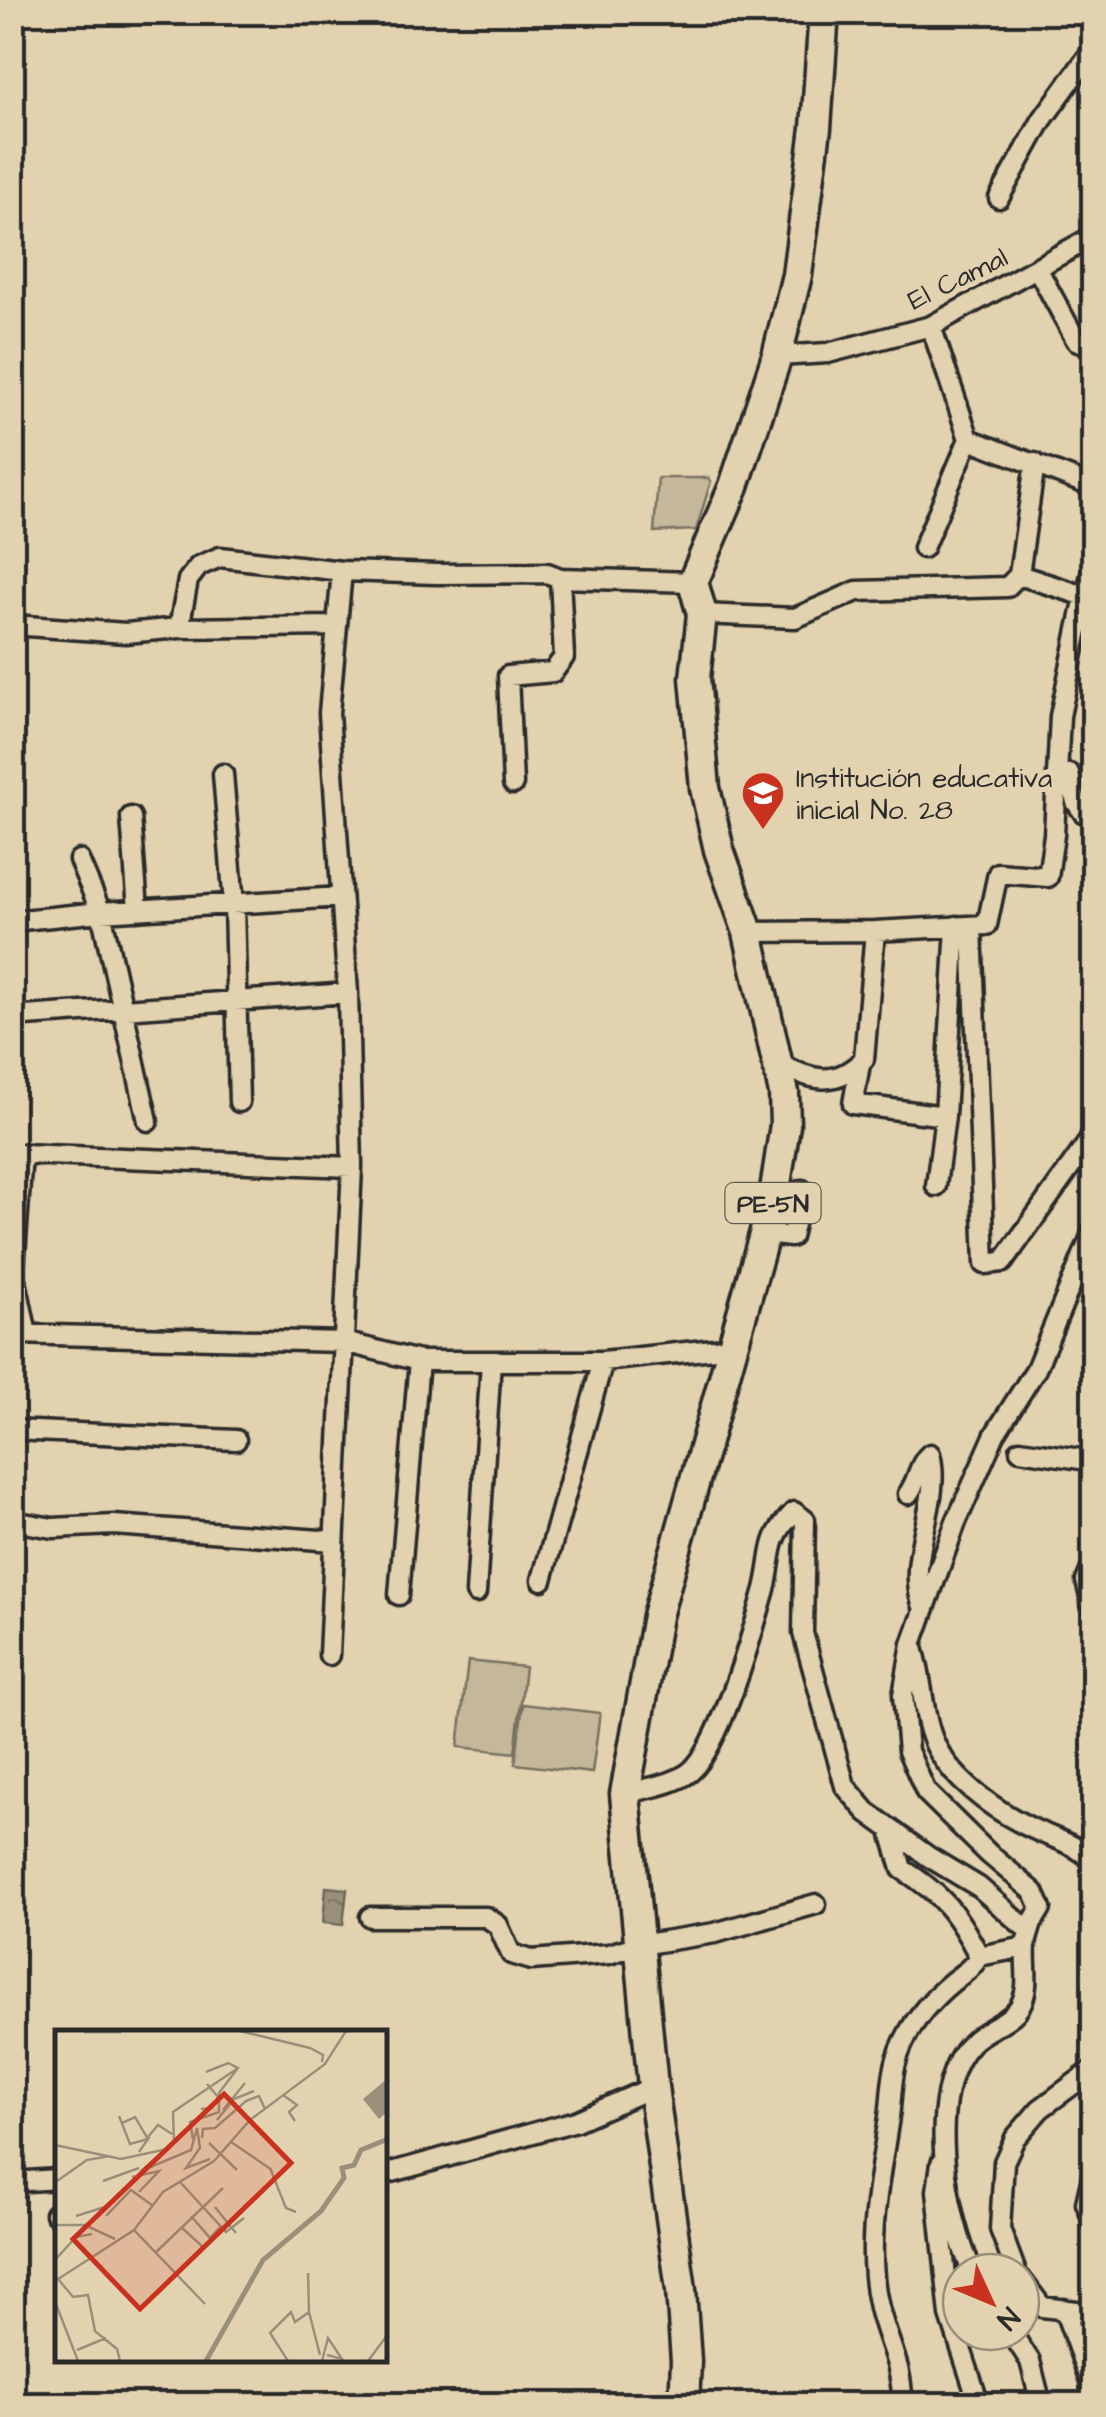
<svg xmlns="http://www.w3.org/2000/svg" width="1106" height="2417" viewBox="0 0 1106 2417" font-family="'Architects Daughter',sans-serif">
<style>
.park{fill:#c5b799;stroke:#787162;stroke-width:2.5}
.water{fill:url(#water-ripples);stroke:#6e685a;stroke-width:2.5}
.lines{fill:none;stroke-linecap:round;stroke-linejoin:round}
.minor-casing{stroke:#2b2b2b;stroke-width:25}
.highway-casing{stroke:#2b2b2b;stroke-width:35}
.minor{stroke:#e3d2af;stroke-width:18}
.highway{stroke:#e3d2af;stroke-width:28}
.labels{text-anchor:middle;stroke-width:10;stroke-linejoin:round;paint-order:stroke}
.shield{fill:#e3d2af;stroke:#625d53;stroke-width:2.5}
.shield-label{font-size:25px;font-weight:bold;fill:#2b2b2b}
.street-label{font-size:28px;fill:#2b2b2b;stroke:#e3d2af}
.poi-label{font-size:28px;fill:#2b2b2b;stroke:#e3d2af;text-anchor:start}
.inset-river{fill:none;stroke:#9a907a;stroke-width:5}
.inset-road{fill:none;stroke:#998f7a;stroke-width:2.5}
.view{fill:#c8321e;fill-opacity:0.15;stroke:#c8321e;stroke-width:5}
.inset-edge{fill:none;stroke:#2b2b2b;stroke-width:5}
</style>
<defs>
<pattern id="water-ripples" width="26" height="14" patternUnits="userSpaceOnUse" patternTransform="scale(2.5)"><rect width="26" height="14" fill="#9a907a"/><path d="M2 4q2-2 4 0t4 0M15 11q2-2 4 0t4 0" fill="none" stroke="#7e7664"/></pattern>
</defs>
<rect width="100%" height="100%" fill="#e3d2af"/>
<filter id="ink" filterUnits="userSpaceOnUse"><feTurbulence type="fractalNoise" baseFrequency=".01" numOctaves="2"/><feDisplacementMap in="SourceGraphic" scale="20" xChannelSelector="R" yChannelSelector="G"/><feConvolveMatrix kernelMatrix="1 2 1 2 8 2 1 2 1" color-interpolation-filters="sRGB"/></filter>
<g filter="url(#ink)">
<path class="park" d="M658 478H708L711 481 696 530 654 532Z
M468 1661 525 1667 515 1753 458 1747Z
M523 1704 600 1713 592 1773 515 1764Z"/>
<path class="water" d="M326 1887 347 1889 343 1925 323 1923Z"/>
<g class="lines">
<g class="minor-casing">
<path id="minor" d="M1091 12 1094 25
M999 198 1042 120 1094 48
M1037 268 1076 340 1094 347
M931 326 969 439 1094 487
M777 356 828 353 931 326 1094 236
M923 548 969 439
M1085 596 1094 565
M702 614 795 618 857 591 1007 587 1019 575
M12 625 126 633 179 628 188 580 199 566 220 557 342 571 437 574 547 573 560 578 693 582
M179 628 335 626
M223 774 234 905 239 1102
M1058 779V772L1069 774 1076 802 1083 812 1094 813
M513 784 508 676 553 672 564 657 560 578
M131 817 138 910
M79 860 101 912 148 1121
M12 921 101 912 341 897
M972 926 985 1264 1003 1262 1089 1141 1094 1126
M748 932 875 931 987 925 998 873 1048 877 1054 835 1060 716 1085 596 1019 575 1035 463
M12 1017 348 993
M12 1060 15 1017
M778 1064C812 1079 834 1089 864 1059L875 931
M860 1064 853 1104 945 1116
M936 1186 945 1116 956 926
M765 1234 791 1237 802 1190
M12 1334 344 1342 419 1361H603L732 1347
M27 1334 14 1271 22 1154 352 1167
M12 1430 236 1440
M1020 1450 1094 1461
M908 1494C918 1482 918 1464 930 1454 943 1504 903 1560 924 1609
M12 1521 53 1528 114 1525 334 1541
M1094 1562 1086 1581 1094 1613
M542 1580 603 1361
M476 1593 491 1361
M399 1595 419 1361
M912 1645C924 1678 921 1720 938 1750 958 1786 1003 1816 1040 1832 1061 1841 1077 1845 1094 1862
M329 1655 352 1167 348 993 329 713 342 571
M625 1794C645 1788 673 1785 690 1772 721 1746 753 1631 765 1589 774 1554 766 1540 794 1512L805 1520 803 1633 845 1786 867 1812 929 1857 979 1887 1022 1925 1032 1923 1041 1908 1034 1892 989 1854 926 1792 908 1751 903 1695 912 1644 956 1522 995 1434 1036 1369 1094 1229
M891 1831 902 1869C942 1894 957 1913 979 1956 972 1969 963 1973 952 1982 929 2001 908 2027 898 2056 891 2075 892 2096 889 2117 880 2179 864 2244 879 2308 888 2344 903 2366 902 2404
M370 1917H486L498 1925 511 1954 531 1960 609 1954 639 1945 715 1933 816 1904
M979 1956 1026 1947
M941 2163 937 2191 950 2315 979 2404
M1094 2168 1086 2203 1094 2224
M385 2174 576 2121 653 2087
M12 2182 58 2179
M55 2214H58
M973 2272C946 2218 924 2091 971 2043 984 2029 1011 2022 1020 2006 1031 1986 1024 1966 1026 1945 1027 1938 1030 1930 1032 1923
M1016 2272 1000 2229 1004 2162 1015 2138 1040 2109 1094 2069
M1021 2279 1042 2307 1094 2313
M1064 2309 1090 2381 1092 2404
M1011 2332 1030 2361 1041 2404"/>
</g>
<g class="highway-casing">
<path id="highway" d="M684 2404 686 2361 681 2290 653 2087 625 1794 657 1616 773 1203 785 1125 784 1093 748 932 719 850 705 788 695 678 702 614 693 582 734 486 777 356 797 275 816 128 824 12"/>
</g>
<use href="#minor" class="minor"/>
<use href="#highway" class="highway"/>
</g>
</g>
<defs>
<g id="school-pin" transform="scale(2.25)"><path d="M0 17L-7.5 6A9.5 9.5 0 1 1 7.5 6Z" fill="#c8321e" stroke="#e3d2af"/><path d="M0-5L7-2L0 1L-7-2ZM-4 1L0 2.5L4 1V4Q0 6-4 4Z" fill="#fff"/></g>
</defs>
<g fill-rule="evenodd">
<use href="#school-pin" x="763" y="793"/>
</g>
<g class="labels">
<rect class="shield" x="725.5" y="1183" width="95" height="40" rx="8"/>
<g class="shield-label">
<text x="773" y="1212">PE-5N</text>
</g>
<g class="street-label">
<text transform="translate(957 278) rotate(-26)" y="10">El Camal</text>
</g>
<g class="poi-label">
<text x="796" y="787">Institución educativa<tspan x="796" dy="32">inicial No. 28</tspan></text>
</g>
</g>
<g transform="translate(55 2030)">
<rect width="332" height="332" fill="#e3d2af"/>
<path d="M332 49V82L324 89 308 69Z" fill="#9a907a"/>
<path class="inset-river" d="M29 1H66M151 331 208 230 266 181 289 148 287 138 299 135 306 120 333 109"/>
<path class="inset-road" d="M185 1 255 18 268 25 267 32M228 65 242 75 234 82 240 91M146 79 157 78 163 67 152 54M168 80 190 53M64 86 75 114 93 109 84 122M162 90 179 69 199 61M67 93 80 87 93 109M93 107 103 95 117 104M147 108 148 99 160 98 191 71 204 66 210 79M138 109 135 92 164 82V63L183 38 173 33 151 42M176 112 217 140M154 113 182 140M0 115 66 129 112 119 86 141 136 120 142 98 145 118 131 138 155 129M112 119 119 113 118 82 183 38M215 138 231 178 241 182M77 147 104 141 84 162M2 151 32 130 55 126M48 151 84 138M125 152 171 202 189 188M160 177 181 203M21 186 56 175M51 186 76 160 98 176M136 186 155 208 166 196M0 195H30L60 209M126 197 149 218M79 200 150 274M100 223 168 158M0 230 21 207 37 204M4 250 18 267 33 265 40 301 62 319 65 331M0 251 79 200 108 162 159 131 195 90 270 34 291 1M1 274 23 331M254 282 265 325M22 320 51 308M233 331 215 303 236 282 240 292 254 282 253 243M267 331 273 308 287 329 272 325M313 331 333 304"/>
<path class="view" d="M169 64 236 133 85 279 18 209Z"/>
<rect width="332" height="332" class="inset-edge"/>
</g>
<rect width="1106" height="2417" fill="none" stroke="#e3d2af" stroke-width="50"/>
<rect x="25" y="25" width="1056" height="2367" fill="none" stroke="#2b2b2b" stroke-width="4" filter="url(#ink)"/>
<g transform="translate(991 2302) rotate(134)"><circle r="48" fill="#e3d2af" stroke="#998f7a" stroke-width="2.5"/>
<path d="M0-8L18 38L0 25L-18 38Z" fill="#c8321e"/>
<text y="-15" font-size="28" font-weight="bold" text-anchor="middle" fill="#2b2b2b">N</text>
</g>
</svg>
